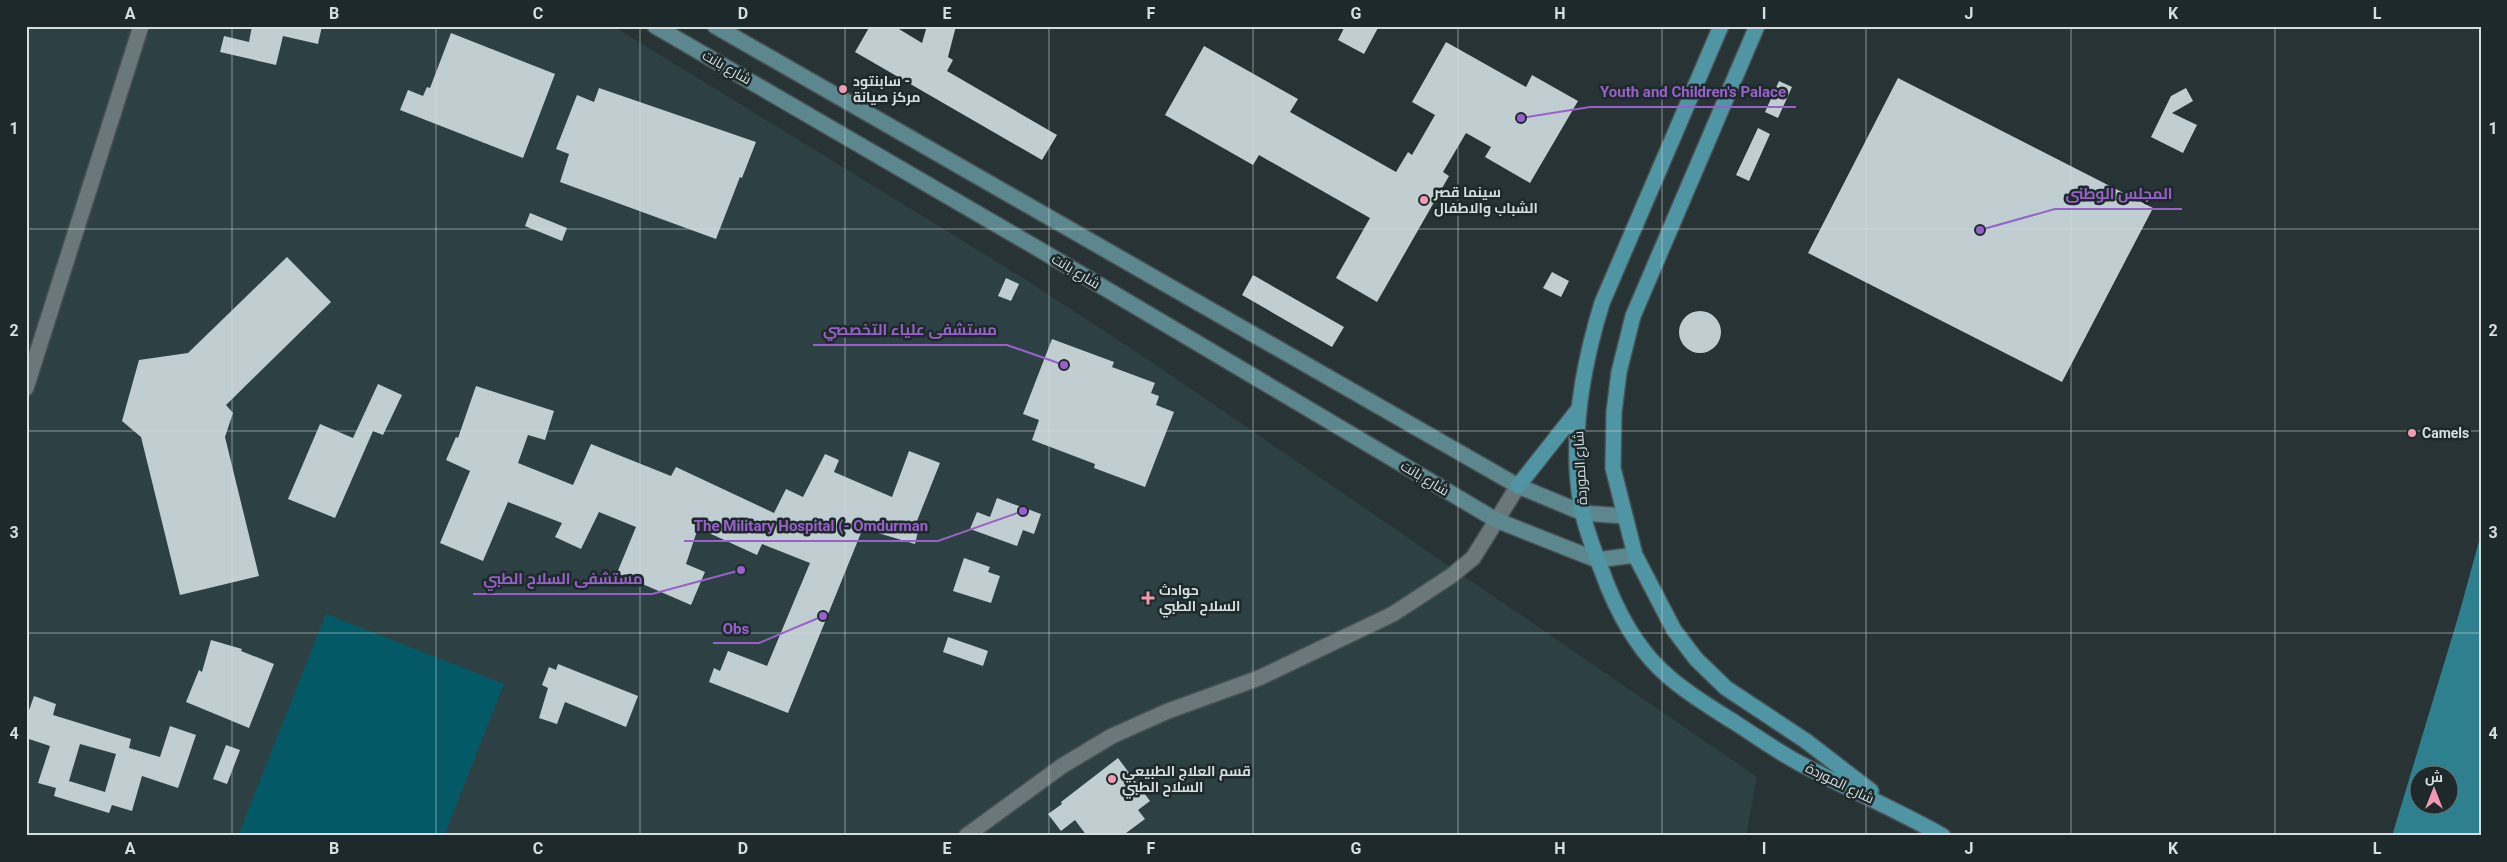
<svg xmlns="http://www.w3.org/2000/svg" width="2507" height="862" viewBox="0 0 2507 862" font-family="Roboto,Cairo,sans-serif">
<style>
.built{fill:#2d4144}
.green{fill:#045967}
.water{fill:#2e808f;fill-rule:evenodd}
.building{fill:#c0ced2;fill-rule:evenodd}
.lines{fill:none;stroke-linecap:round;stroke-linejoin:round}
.street-casing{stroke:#485154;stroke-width:18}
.secondary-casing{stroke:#485154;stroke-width:18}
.primary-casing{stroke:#485154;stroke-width:18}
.street{stroke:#6b787b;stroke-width:15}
.secondary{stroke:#5d878f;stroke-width:15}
.primary{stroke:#4f95a3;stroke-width:15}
.grid{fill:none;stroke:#d7dee0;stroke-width:1;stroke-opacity:0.55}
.poi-dot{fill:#f19ab1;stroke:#1e292b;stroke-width:2}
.labels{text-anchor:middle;stroke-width:5;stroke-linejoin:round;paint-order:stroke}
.street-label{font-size:14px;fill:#d7dee0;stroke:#1e292b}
.poi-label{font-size:14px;font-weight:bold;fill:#d7dee0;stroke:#1e292b;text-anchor:start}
.leader{fill:none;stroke:#9761c9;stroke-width:2}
.callout-dot{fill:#9761c9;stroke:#1e292b;stroke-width:2}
.callout-label{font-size:15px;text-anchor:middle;font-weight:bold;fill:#9761c9;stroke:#1e292b;stroke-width:5;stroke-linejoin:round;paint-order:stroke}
.neatline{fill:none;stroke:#d7dee0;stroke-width:2}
.grid-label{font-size:16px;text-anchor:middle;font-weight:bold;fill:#d7dee0}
</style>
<rect width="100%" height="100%" fill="#273335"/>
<path class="built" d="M26 26H613L1023 278 1153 363 1757 777 1746 836H26Z"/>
<path class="green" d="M326 614 504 684 444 836H238Z"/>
<path class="water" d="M2481 534V836H2392L2459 614ZM2420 774H2450V804H2420Z"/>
<path class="building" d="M252 26H322L318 44 283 36 276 65 220 52 224 36 249 42Z
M870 26H894L922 43 927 26H956L948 57 953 60 947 71 1057 135 1042 160 855 52Z
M1345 26H1379L1364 54 1338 40Z
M451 33 555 74 523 158 400 110 408 90 423 96 427 87 430 88Z
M1446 42 1526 87 1532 75 1578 101 1530 183 1485 157 1491 147 1466 133 1443 172 1449 176 1377 302 1336 278 1370 218 1259 155 1253 165 1165 115 1204 46 1298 99 1290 112 1396 172 1408 152 1412 155 1435 115 1412 102Z
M1898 78 2153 208 2062 382 1808 253Z
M1779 81 1792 87 1778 118 1765 112Z
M599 88 756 142 742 178 740 177 716 239 560 182 569 154 556 149 577 95 594 102Z
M2186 88 2193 101 2172 113 2197 125 2183 153 2151 137 2171 96Z
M1758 128 1770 134 1749 181 1736 175Z
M530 213 567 228 562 241 525 226Z
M287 257 331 302 226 405 233 413 225 437 259 576 180 595 141 437 122 421 139 360 188 353Z
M1552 272 1569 281 1561 297 1543 288Z
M1253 275 1344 327 1332 347 1242 295Z
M1006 278 1019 284 1011 301 998 296Z
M1679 332a21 21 0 1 1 42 0a21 21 0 1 1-42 0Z
M1052 339 1114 362 1112 367 1155 383 1151 393 1159 396 1156 405 1174 412 1145 487 1094 468 1095 464 1032 440 1039 420 1023 414Z
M378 384 402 395 383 435 373 431 335 518 288 499 320 424 353 438Z
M476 386 554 411 545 440 528 435 518 463 573 485 591 444 671 476 676 467 774 513 786 489 803 497 825 454 839 460 834 472 892 497 909 451 940 463 915 526 919 527 915 544 878 533 865 523 788 713 709 682 714 668 720 671 728 651 767 666 810 563 762 544 757 555 698 528 686 564 705 572 691 605 617 573 636 527 599 512 581 549 555 537 562 523 508 502 483 561 440 543 470 471 446 460 456 437 458 438Z
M997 498 1041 514 1034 534 1023 530 1017 546 970 529 977 512 990 517Z
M964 558 990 567 988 572 1000 576 991 603 953 591Z
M948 637 988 651 983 666 943 652Z
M211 640 242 649 241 651 274 664 249 728 186 702 199 670 202 672Z
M558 664 638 696 626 727 565 702 557 724 539 718 548 688 542 685 549 667 556 670Z
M34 696 56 704 53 715 131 739 129 748 160 757 170 726 196 735 178 788 142 776 132 811 112 805 109 813 54 796 56 788 38 783 50 746 26 738V719ZM80 744 116 754 105 792 69 781Z
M226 745 240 750 227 784 213 779Z
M1118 758 1150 801 1138 810 1145 819 1122 836H1087L1075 820 1061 831 1048 814 1062 804 1061 802Z"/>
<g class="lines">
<g class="street-casing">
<path id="street" d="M26 388 141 26
M966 836 1062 766 1112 736 1168 711 1259 678 1393 614 1451 576 1473 558 1518 486"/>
</g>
<g class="secondary-casing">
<path id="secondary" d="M655 26 1042 251 1496 520 1597 560 1635 555
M715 26 1518 486 1583 513 1624 516"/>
</g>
<g class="primary-casing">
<path id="primary" d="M1721 26 1602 303C1581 371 1568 445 1583 515 1589 540 1599 563 1608 587 1622 621 1640 653 1669 677 1688 694 1712 708 1734 722 1756 736 1778 752 1801 764 1848 789 1897 810 1943 836
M1757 26 1633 316 1619 372 1614 412 1613 468 1635 555 1674 630 1696 659 1726 688 1806 741 1871 791
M1518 486 1578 410"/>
</g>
<use href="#street" class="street"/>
<use href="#secondary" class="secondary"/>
<use href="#primary" class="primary"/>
</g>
<path class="grid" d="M232 26V836M436 26V836M640 26V836M845 26V836M1049 26V836M1253 26V836M1458 26V836M1662 26V836M1866 26V836M2071 26V836M2275 26V836M26 229H2481M26 431H2481M26 633H2481"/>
<g class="poi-dot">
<circle cx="843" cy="89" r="5"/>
<circle cx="1424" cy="200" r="5"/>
<circle cx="2412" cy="433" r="5"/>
<path d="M1145.5 590.5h5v5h5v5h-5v5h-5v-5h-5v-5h5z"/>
<circle cx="1112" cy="779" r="5"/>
</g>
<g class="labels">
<g class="street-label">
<text transform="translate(727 67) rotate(30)" y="5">شارع بانت</text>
<text transform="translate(1076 271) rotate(31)" y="5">شارع بانت</text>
<text transform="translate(1580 468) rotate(-93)" y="5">شارع الموردة</text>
<text transform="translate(1425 478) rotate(31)" y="5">شارع بانت</text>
<text transform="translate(1840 783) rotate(26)" y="5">شارع الموردة</text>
</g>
<g class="poi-label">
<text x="853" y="86">سابنتود -<tspan x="853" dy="16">مركز صيانة</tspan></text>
<text x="1434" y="197">سينما قصر<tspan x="1434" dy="16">الشباب والاطفال</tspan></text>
<text x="2422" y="438">Camels</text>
<text x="1159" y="595">حوادث<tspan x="1159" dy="16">السلاح الطبي</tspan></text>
<text x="1122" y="776">قسم العلاج الطبيعي<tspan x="1122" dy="16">السلاح الطبي</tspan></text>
</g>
</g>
<path class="leader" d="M1521 118L1590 107H1796M1980 230L2055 209H2182M1064 365L1007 345H813M1023 511L938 541H684M741 570L652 594H473M823 616L759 643H713"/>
<g class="callout-dot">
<circle cx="1521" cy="118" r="5"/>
<circle cx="1980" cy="230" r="5"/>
<circle cx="1064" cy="365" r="5"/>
<circle cx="1023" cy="511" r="5"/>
<circle cx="741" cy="570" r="5"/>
<circle cx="823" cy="616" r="5"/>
</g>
<g class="callout-label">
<text x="1693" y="97">Youth and Children's Palace</text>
<text x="2119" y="199">المجلس الوطنى</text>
<text x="910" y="335">مستشفى علياء التخصصي</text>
<text x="811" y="531">The Military Hospital (- Omdurman</text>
<text x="563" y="584">مستشفى السلاح الطبي</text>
<text x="736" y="634">Obs</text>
</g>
<rect width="2507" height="862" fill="none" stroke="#1e292b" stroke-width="55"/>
<g transform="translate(2434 790)"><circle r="24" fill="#1e292b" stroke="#687173"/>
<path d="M0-4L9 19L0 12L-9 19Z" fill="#f19ab1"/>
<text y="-8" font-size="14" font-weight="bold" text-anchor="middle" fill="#d7dee0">ش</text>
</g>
<rect x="28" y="28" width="2452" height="806" class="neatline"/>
<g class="grid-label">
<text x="130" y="19">A</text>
<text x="334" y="19">B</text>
<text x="538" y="19">C</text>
<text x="743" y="19">D</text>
<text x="947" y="19">E</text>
<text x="1151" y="19">F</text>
<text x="1356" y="19">G</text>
<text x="1560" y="19">H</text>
<text x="1764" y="19">I</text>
<text x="1969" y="19">J</text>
<text x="2173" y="19">K</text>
<text x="2377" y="19">L</text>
<text x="14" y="134">1</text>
<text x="2493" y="134">1</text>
<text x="14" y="336">2</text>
<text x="2493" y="336">2</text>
<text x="14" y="538">3</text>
<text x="2493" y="538">3</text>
<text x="14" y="739">4</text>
<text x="2493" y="739">4</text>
<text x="130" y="854">A</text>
<text x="334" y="854">B</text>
<text x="538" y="854">C</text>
<text x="743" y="854">D</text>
<text x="947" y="854">E</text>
<text x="1151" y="854">F</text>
<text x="1356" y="854">G</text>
<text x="1560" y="854">H</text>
<text x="1764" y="854">I</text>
<text x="1969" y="854">J</text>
<text x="2173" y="854">K</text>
<text x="2377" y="854">L</text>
</g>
</svg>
